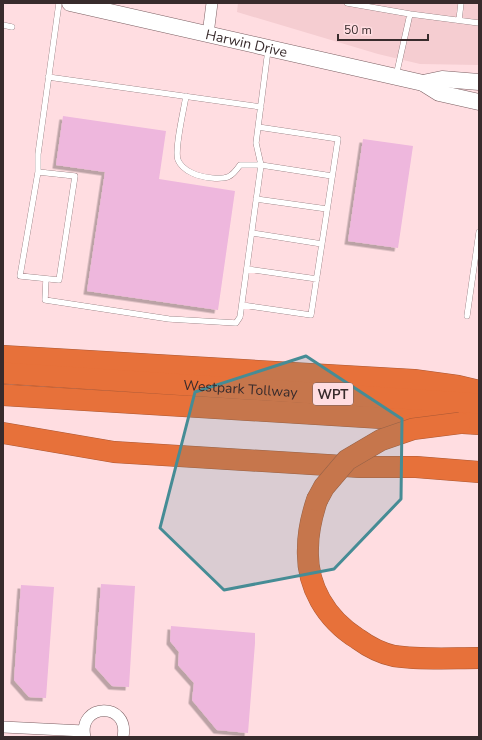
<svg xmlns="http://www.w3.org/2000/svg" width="482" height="740" viewBox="0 0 482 740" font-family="'Nunito Sans',sans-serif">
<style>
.built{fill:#f5cdd1}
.building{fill:#eeb7dd;filter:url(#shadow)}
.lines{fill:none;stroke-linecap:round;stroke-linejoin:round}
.service-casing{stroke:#7b5f62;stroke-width:6}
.minor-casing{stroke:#7b5f62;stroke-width:12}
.secondary-casing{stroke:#7b5f62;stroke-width:17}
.motorway-casing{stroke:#aa5835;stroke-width:22}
.service{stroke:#fff;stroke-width:5.5}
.minor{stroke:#fff;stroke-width:11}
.secondary{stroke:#fff;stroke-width:16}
.motorway{stroke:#e7713a;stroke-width:21}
.motorway-bridge-casing{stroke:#aa5835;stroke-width:22;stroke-linecap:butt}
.motorway-bridge{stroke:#e7713a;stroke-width:21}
.marked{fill:#468c95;fill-opacity:0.2;stroke:#468c95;stroke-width:3;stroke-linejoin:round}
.labels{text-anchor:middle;stroke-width:3.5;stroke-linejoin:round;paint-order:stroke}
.shield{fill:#ffdde1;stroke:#746062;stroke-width:1}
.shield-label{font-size:13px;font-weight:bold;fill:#382b2c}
.street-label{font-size:14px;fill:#382b2c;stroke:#ffdde1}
</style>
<defs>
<filter id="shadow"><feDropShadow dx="-3.5" dy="3.5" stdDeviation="0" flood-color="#0004"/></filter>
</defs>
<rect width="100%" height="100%" fill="#ffdde1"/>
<path class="built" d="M238 3H479V65L420 64 378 54 237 12Z"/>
<path class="building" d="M63 116 166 131 159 179 235 191 218 310 87 291 105 172 56 165Z
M363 139 413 146 398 248 348 241Z
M101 584 135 586 129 687 112 686 95 667Z
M21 585 54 587 46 698 29 697 14 680Z
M171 626 255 633V643L248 733 217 730 192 700 194 683 178 665 179 652 170 641Z"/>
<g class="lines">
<g class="service-casing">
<path id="service" d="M347 3 410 14 479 23
M459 20 461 3
M3 25 12 27
M396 76 410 14
M48 77 261 107
M186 96C184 109 174 150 178 160 183 172 200 177 212 178 227 179 231 178 240 165H261L332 176
M38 172 75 176 59 280 20 276 38 172V154L59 3
M256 199 327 209
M252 233 322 244
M247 269 317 279
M46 279 45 300 169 319 236 323 240 317 261 165 256 143 268 50
M242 305 311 315 338 139 258 127
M467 316 479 232"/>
</g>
<g class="minor-casing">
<path id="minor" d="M208 34 212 3
M3 727 84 731
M85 737C77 703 130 701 123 737"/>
</g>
<g class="secondary-casing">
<g id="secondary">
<path id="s1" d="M70 3 423 83 439 93 479 102"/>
<path d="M423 83 442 79 479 82"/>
</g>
</g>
<g class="motorway-casing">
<g id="motorway">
<path d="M3 356 414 380 458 386 479 391"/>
<path id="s2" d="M3 373 479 404"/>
<path d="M3 395 479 424"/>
<path d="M3 433 114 452 360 467H416L479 472"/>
<path d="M317 500C312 515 308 531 308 548 306 586 326 619 358 639 369 647 380 653 394 656 421 660 451 658 479 658"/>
</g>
</g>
<use href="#service" class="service"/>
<use href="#minor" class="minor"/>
<use href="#secondary" class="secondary"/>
<use href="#motorway" class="motorway"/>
<g class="motorway-bridge-casing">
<path id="motorway-bridge" d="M317 500 324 487 347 460 381 440 413 429 460 423"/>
</g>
<use href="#motorway-bridge" class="motorway-bridge"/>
</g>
<path class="marked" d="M306 356 402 419 401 499 334 569 224 590 160 528 195 392Z"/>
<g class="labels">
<rect class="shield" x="313" y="383" width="40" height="22" rx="3"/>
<g class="shield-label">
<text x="333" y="399">WPT</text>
</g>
<g class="street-label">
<text dy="5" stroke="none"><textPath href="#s1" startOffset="181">Harwin Drive</textPath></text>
<text dy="5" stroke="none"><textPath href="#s2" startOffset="238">Westpark Tollway</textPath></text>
</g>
</g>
<rect width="482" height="740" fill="none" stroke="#382b2c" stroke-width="8"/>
<path d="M338 34v6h90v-6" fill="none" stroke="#382b2c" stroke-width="2"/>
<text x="344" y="34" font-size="12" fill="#382b2c" stroke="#ffdde1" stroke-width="3" paint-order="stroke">50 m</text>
</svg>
